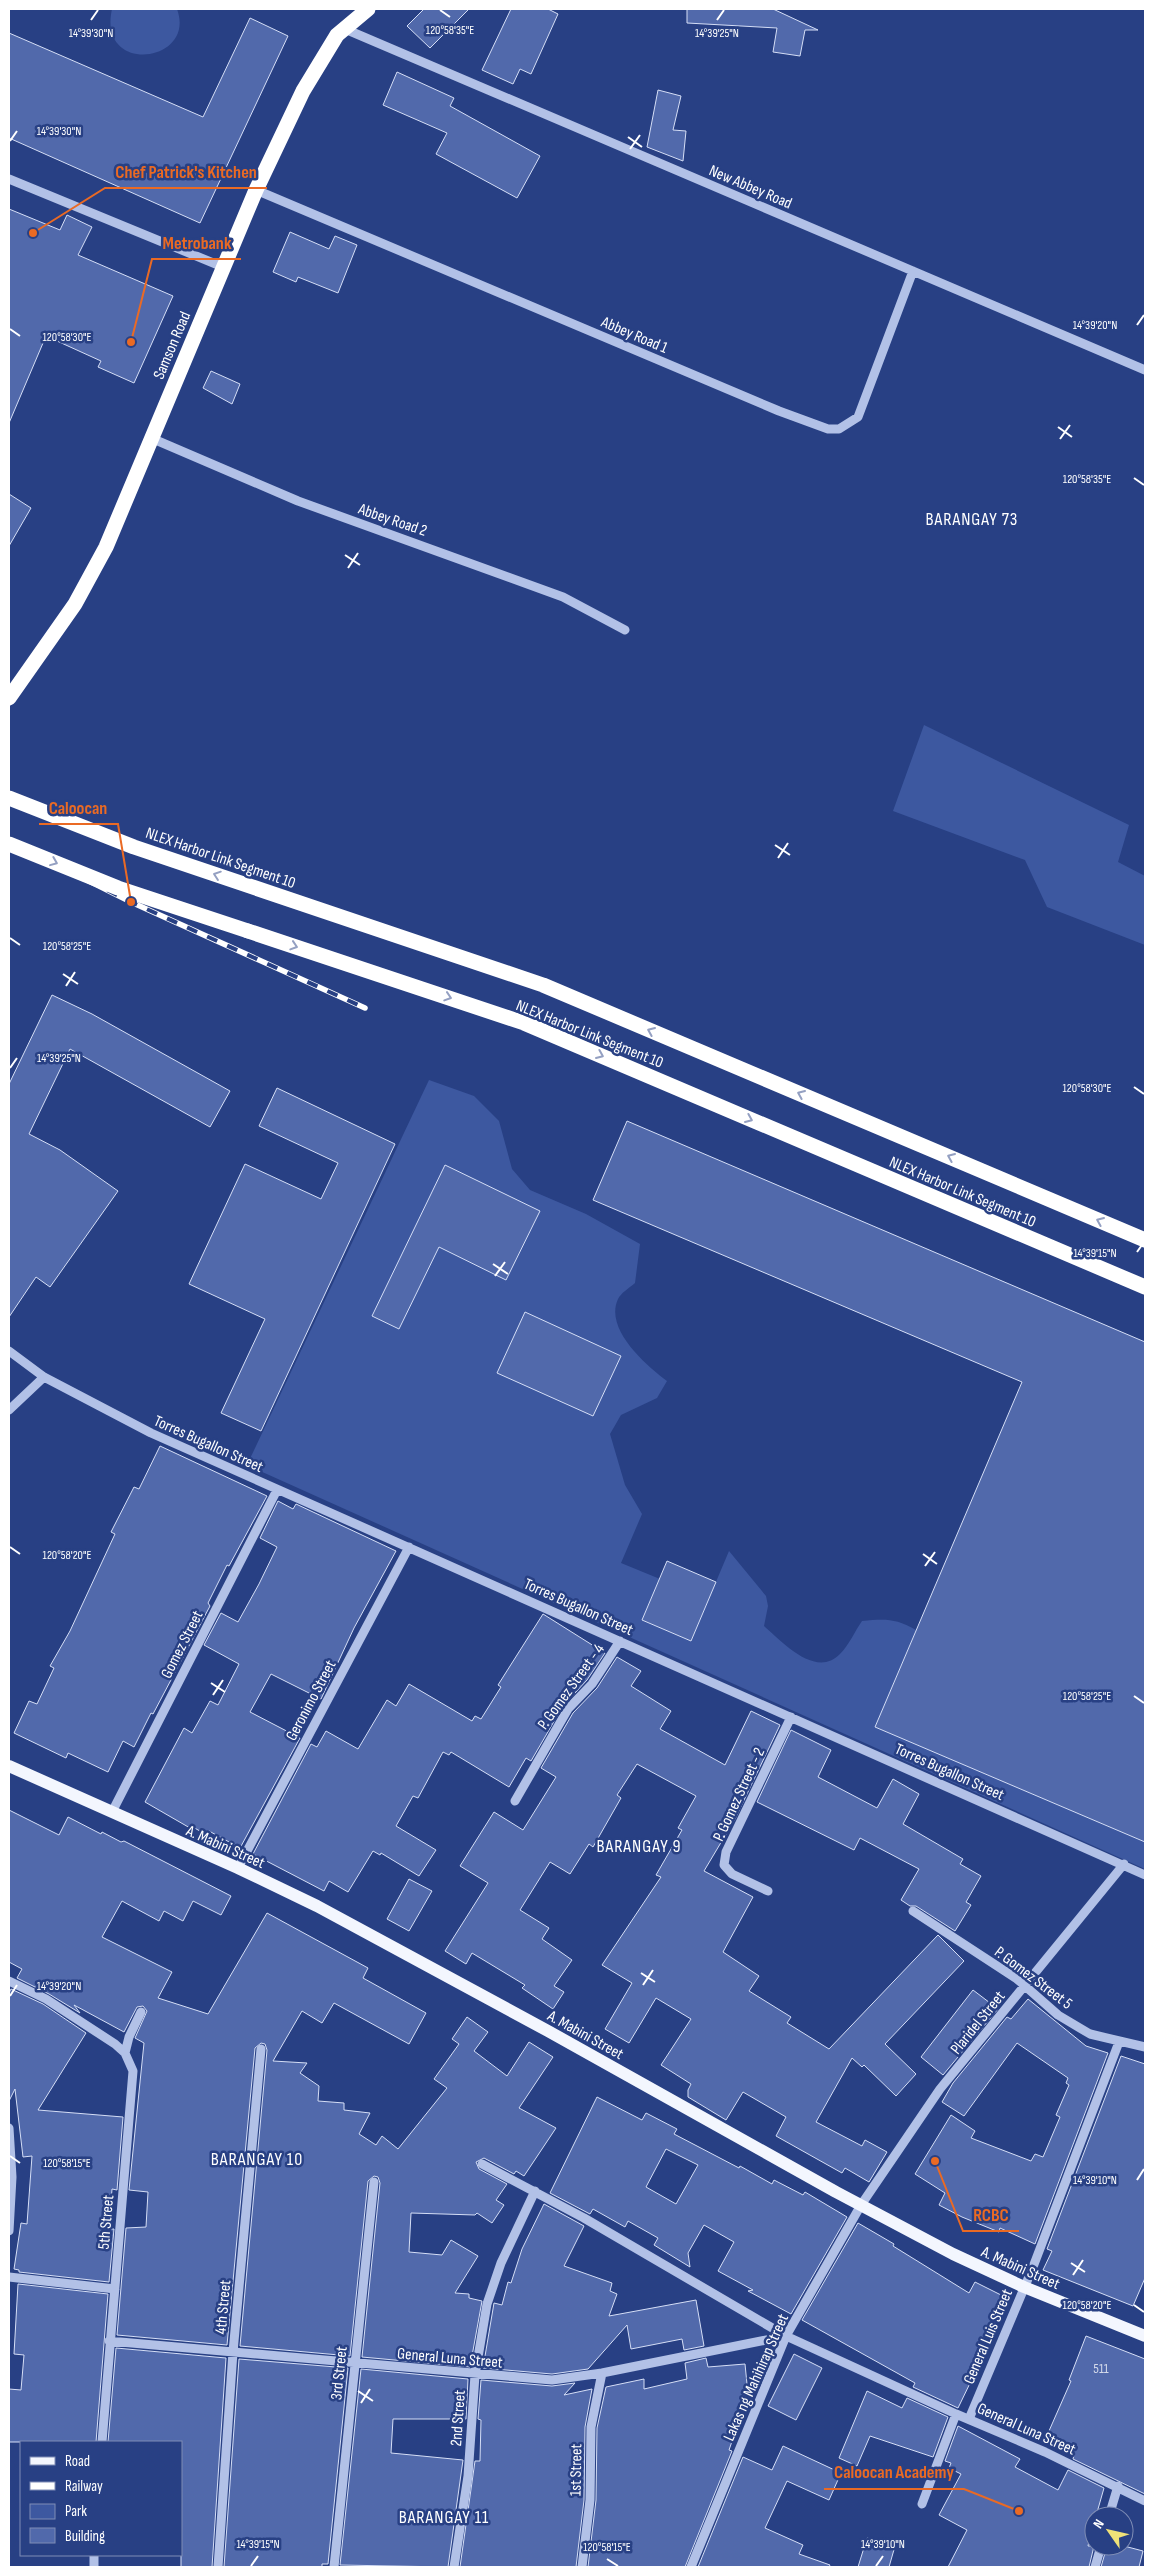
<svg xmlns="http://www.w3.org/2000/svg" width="1154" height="2576" viewBox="0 0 1154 2576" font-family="'Sofia Sans Condensed',sans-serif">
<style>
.green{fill:#3d58a0}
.building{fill:#5169ab;stroke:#d5def6;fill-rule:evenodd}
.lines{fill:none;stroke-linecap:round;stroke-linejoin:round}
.minor{stroke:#b2c1e7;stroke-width:9}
.major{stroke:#f3f6fe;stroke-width:12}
.highway{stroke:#fff;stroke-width:15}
.rail-casing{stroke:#fff;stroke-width:5.5}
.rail{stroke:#284084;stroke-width:4;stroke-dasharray:11;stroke-linecap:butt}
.highway-bridge{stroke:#fff;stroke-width:15}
.oneway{stroke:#94a0c2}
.ticks{fill:none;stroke:#fff;stroke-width:2}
.labels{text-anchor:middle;stroke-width:5;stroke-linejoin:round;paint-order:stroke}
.number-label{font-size:14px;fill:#d4daea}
.street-label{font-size:16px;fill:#fff;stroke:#284084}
.neighbourhood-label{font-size:18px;letter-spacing:1px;fill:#fff;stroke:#284084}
.ticks-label{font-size:12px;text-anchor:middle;fill:#fff;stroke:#284084;stroke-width:5;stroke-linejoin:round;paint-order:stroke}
.leader{fill:none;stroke:#ea6a24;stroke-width:2}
.callout-dot{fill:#ea6a24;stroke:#284084;stroke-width:2}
.callout-label{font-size:18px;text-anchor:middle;font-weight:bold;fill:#ea6a24;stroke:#284084;stroke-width:5;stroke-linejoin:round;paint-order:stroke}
</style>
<rect width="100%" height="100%" fill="#284084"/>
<path class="green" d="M112 9H177C197 63 97 76 112 9Z
M924 725 1129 825 1118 862 1145 876V945L1047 907 1025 860 893 811Z
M429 1080 474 1096 499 1121 512 1169 530 1190 586 1214 640 1244 635 1283C629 1288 621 1293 618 1299 604 1329 646 1365 667 1381L657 1398 621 1415 610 1434 625 1485 642 1514 621 1563 660 1579 642 1620 691 1641 729 1551 766 1596 768 1606 764 1626C782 1642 816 1679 840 1654 849 1645 855 1631 862 1621 885 1619 895 1618 916 1630L875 1727 1145 1842V1869L247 1465Z"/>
<path class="building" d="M424 9H469L430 48 407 26Z
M511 9H548L558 14 531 74 520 69 513 84 482 70Z
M687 9H773L818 30H805L800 56 773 52 777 28 687 23Z
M250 18 288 36 200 223 9 138V33L203 117Z
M397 72 454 98 450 106 540 156 517 198 436 154 447 133 383 105Z
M658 90 681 96 673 130 686 131 683 161 647 147Z
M9 209 60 230 67 215 92 227 78 255 173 296 134 383 98 367 101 361 46 336 9 423Z
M290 232 329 249 335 236 357 245 338 293 298 277 296 282 273 272Z
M211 371 240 384 232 404 203 388Z
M9 494 31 508 9 546Z
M52 995 92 1014 230 1091 210 1127 70 1049 29 1134 60 1150 118 1191 50 1287 36 1277 9 1317V1084Z
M277 1088 395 1144 261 1431 221 1413 265 1319 189 1284 245 1164 321 1199 338 1163 259 1126Z
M627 1121 1145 1342V1842L875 1727 1022 1382 593 1200Z
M445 1165 540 1211 506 1280 439 1247 399 1329 372 1316Z
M525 1312 621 1356 593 1416 497 1373Z
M160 1446 267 1496 229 1566 227 1565 208 1603 210 1606 153 1714 151 1713 134 1747 123 1741 108 1772 68 1753 66 1758 14 1733 29 1701 37 1704 54 1668 50 1666 70 1631 115 1534 111 1532 134 1487 139 1489Z
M278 1501 293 1509 296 1504 396 1551 354 1628 321 1699 271 1674 250 1712 300 1738 240 1848 209 1831 207 1835 191 1826 190 1828 145 1802 184 1728 192 1733 210 1701 218 1705 239 1664 204 1645 221 1613 238 1622 259 1584 277 1547 260 1538Z
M667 1561 716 1582 691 1641 642 1620Z
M543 1614 605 1653 587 1680 563 1706 531 1761 526 1758 509 1787 451 1752 449 1755 443 1752 418 1798 413 1796 396 1826 436 1850 419 1876 381 1853 380 1855 373 1851 348 1892 329 1881 324 1891 253 1854 311 1744 317 1747 326 1731 358 1749 387 1700 396 1706 409 1684 472 1721 475 1716 481 1719 501 1687 498 1685Z
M617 1657 641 1671 631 1686 671 1711 660 1729 725 1765 751 1711 780 1725 735 1819 704 1871 753 1897 723 1952 759 1976 749 1991 791 2017 787 2023 829 2049 938 1935 964 1961 885 2044 916 2074 896 2096 864 2065 862 2067 852 2058 816 2122 862 2146 865 2140 887 2152 869 2182 845 2168 842 2173 776 2136 786 2117 743 2092 726 2120 688 2097V2090L691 2084 661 2065 691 2019 656 1998 629 2043 605 2029 632 1983 602 1965 661 1877 656 1875 682 1830 678 1828 696 1796 637 1764 617 1795 621 1798 593 1847 589 1844 570 1874 550 1862 520 1910 549 1928 542 1939 572 1960 554 1986 564 1992 553 2009 522 1988 525 1985 472 1953 466 1964 445 1951 488 1883 460 1866 494 1812 523 1830 556 1777 541 1768 573 1713 597 1688Z
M791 1730 831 1750 818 1777 877 1808 893 1779 919 1794 903 1824 963 1859 960 1864 981 1876 966 1902 971 1905 955 1931 916 1906H910L901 1900 919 1869 860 1838 854 1850 757 1802Z
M9 1810 59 1835 68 1817 101 1834 102 1832 121 1842 124 1841 231 1896 221 1915 193 1901 183 1921 164 1911 159 1921 122 1901 102 1937 172 1972 158 1998 208 2014 267 1913 368 1968 363 1978 426 2013 409 2044 334 2003 322 2023 302 2011 273 2061 307 2063 300 2073 319 2086 318 2101 344 2103V2110L370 2113 359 2134 376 2145 382 2136 398 2149 447 2088 434 2079 459 2044 452 2039 467 2017 488 2032 474 2051 507 2076 529 2042 553 2057 519 2108 556 2128 524 2176 516 2171 514 2174 484 2158 476 2162 479 2169 507 2184 496 2200 504 2205 492 2223 477 2213 475 2215 411 2213 409 2252 442 2255 451 2240 478 2256 455 2293 469 2294V2298L482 2301 470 2367 362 2357 380 2183 378 2177 374 2176 368 2181 350 2356 240 2346 267 2050 265 2044 261 2043 255 2048 227 2345 117 2335 126 2228 146 2227 148 2192 129 2190 144 2043 135 2038 147 2011 143 2006 137 2007 124 2032 74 2005 80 2013 49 1994 17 1978 22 1969 9 1962Z
M409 1879 432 1891 409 1931 387 1919Z
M11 1989 43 2004 86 2033 38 2110 123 2117 117 2190 112 2189 109 2229H114L109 2282 19 2272V2270L14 2269 21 2223 27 2224 32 2156 23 2157 15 2089 9 2101V1993Z
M973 1990 998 2009 943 2075 921 2057Z
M1028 1999 1086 2046 1108 2053 1035 2244 1000 2228 999 2232 962 2217 939 2205 945 2193 915 2174 951 2115 975 2131 971 2138 1031 2161 1035 2154 1043 2157 1060 2117 1056 2115 1069 2085 1066 2083 1068 2078 1017 2043 964 2116 942 2102 953 2083 1007 2017 1011 2019Z
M1121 2056 1145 2064V2278L1133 2306 1043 2270 1052 2251 1047 2249Z
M597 2097 642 2120 646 2113 677 2129 674 2134 739 2168 740 2166 772 2184 774 2180 803 2195 805 2192 847 2217 791 2314 748 2291 753 2290 718 2271 734 2242 704 2225 688 2253 690 2267 654 2245 658 2238 628 2221 625 2227 593 2209 590 2214 550 2193ZM666 2149 698 2165 676 2204 646 2187Z
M544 2204 584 2226 564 2266 612 2283 610 2291 617 2294 609 2316 696 2300 704 2346 684 2350 682 2339 631 2349 627 2325 588 2369 552 2374 483 2368 494 2303 502 2305 508 2282 511 2283 522 2249Z
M858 2223 894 2244 893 2246 969 2293 975 2282 1007 2298 970 2375 973 2377 958 2408 913 2387 915 2383 802 2320Z
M18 2284 108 2294 96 2442H9V2389L21 2390 24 2355 14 2354Z
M1086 2336 1145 2359V2494L1073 2459 1074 2455 1045 2440 1071 2381 1069 2380Z
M116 2348 226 2358 212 2567H181V2442H108Z
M794 2354 822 2368 796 2420 768 2406Z
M706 2358 708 2367 745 2364 749 2404H745L729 2450 732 2451 685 2567H588L596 2500 597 2428 606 2387 644 2379V2389L687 2379 685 2363Z
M239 2359 348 2368 328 2564H322V2567H224Z
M361 2369 468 2379 466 2419H393L391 2453 463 2460 448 2567 340 2565Z
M481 2380 552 2386 575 2383 564 2395 592 2389 585 2427 584 2500 576 2567H460L475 2461H480L481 2420 478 2419Z
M867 2391 902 2408 907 2398 948 2417 933 2457 870 2436 857 2466 839 2458Z
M958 2426 1020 2459 1015 2467 1058 2490 1068 2470 1104 2488 1096 2516H1094L1088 2546H1094L1089 2567H948L967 2530 939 2515 961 2474 949 2468 951 2463 945 2461Z
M783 2446 841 2473 829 2500 787 2481 765 2528 803 2545 799 2554 830 2565 829 2567H698L743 2457 772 2470Z
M867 2538 895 2546 889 2567H858Z
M1107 2546H1124L1143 2551 1139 2567H1101Z"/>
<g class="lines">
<path class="minor" d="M345 29 1145 370
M9 179 223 267
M256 190 779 411 828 429H839L858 417 913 271
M151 438 298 501 563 597 625 630
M9 1351 44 1377 151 1433 1145 1875
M9 1410 44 1377
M515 1801 568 1709 592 1684 620 1641
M112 1812 277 1490
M238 1868 409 1547
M768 1891 732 1874 724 1865 726 1852 791 1717
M913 1911 1017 1979 1058 2015 1090 2034 1145 2047
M9 1981 46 1999 115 2044 125 2053 133 2071 102 2442
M125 2053 129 2037 141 2012
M9 2128 12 2177 9 2231
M482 2164 584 2218 786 2336 956 2414 1045 2452 1145 2501
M9 2277 115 2289
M109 2341 552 2380 602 2373 786 2336
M969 2419 1033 2267 1119 2042
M922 2504 956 2414
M1109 2516 1118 2486
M94 2567V2555
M218 2567 233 2352 261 2049
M334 2567 374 2182
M454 2567 468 2476 475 2375 487 2304 501 2263 535 2191
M582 2567 590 2500 591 2427 602 2373
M691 2567 786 2336 861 2205 940 2089 1124 1864
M1095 2567 1101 2546"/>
<path class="major" d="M9 1766 238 1868 317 1906 548 2031 836 2192 953 2254 1024 2287 1145 2336"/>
<path class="highway" d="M9 698 75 604 106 547 256 190 303 91 337 35 368 9
M9 798 134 847 543 985 1145 1240
M248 931 524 1023 1145 1287"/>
<g class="rail-casing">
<path id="rail" d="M9 841 131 902 365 1008"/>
</g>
<use href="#rail" class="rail"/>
<path class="highway-bridge" d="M9 844 118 888 248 931"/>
</g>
<defs><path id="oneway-chevron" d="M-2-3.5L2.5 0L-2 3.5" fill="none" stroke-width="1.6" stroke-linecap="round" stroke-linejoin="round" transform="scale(1.25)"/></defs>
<g class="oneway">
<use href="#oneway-chevron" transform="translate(54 862) rotate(22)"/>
<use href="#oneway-chevron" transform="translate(217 875) rotate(-161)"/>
<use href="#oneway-chevron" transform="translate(294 946) rotate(18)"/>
<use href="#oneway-chevron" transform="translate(448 997) rotate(18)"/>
<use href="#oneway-chevron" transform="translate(651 1031) rotate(-157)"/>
<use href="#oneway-chevron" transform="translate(600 1055) rotate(23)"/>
<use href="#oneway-chevron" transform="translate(801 1094) rotate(-157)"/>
<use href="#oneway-chevron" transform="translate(749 1119) rotate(23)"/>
<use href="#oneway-chevron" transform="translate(951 1157) rotate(-157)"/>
<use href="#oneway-chevron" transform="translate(1100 1221) rotate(-157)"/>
</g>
<path class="ticks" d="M440 10 450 17M91 20 98 10M717 20 724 10M628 137 642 147M10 141 17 131M630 149 640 135M1137 325 1144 315M10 329 20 336M1058 427 1072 437M1060 439 1070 425M1134 478 1144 485M345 555 360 565M348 568 358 553M775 845 790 855M778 858 788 843M10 938 20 945M63 974 78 984M66 986 75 972M10 1068 17 1058M1134 1087 1144 1094M1137 1252 1144 1242M493 1264 508 1274M495 1276 505 1262M10 1547 20 1554M923 1554 937 1564M925 1566 935 1552M211 1683 225 1692M213 1695 223 1680M1134 1696 1144 1703M641 1973 655 1982M643 1985 653 1970M10 1996 17 1985M10 2156 20 2163M1137 2180 1144 2169M1071 2263 1085 2272M1073 2275 1083 2260M1134 2305 1144 2312M358 2391 373 2401M361 2403 370 2389M607 2559 618 2566M251 2566 258 2556M876 2566 883 2556"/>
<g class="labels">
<g class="number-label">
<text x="1101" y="2373">511</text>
</g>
<g class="street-label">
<text transform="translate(751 186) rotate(23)" y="6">New Abbey Road</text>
<text transform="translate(635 334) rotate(23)" y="6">Abbey Road 1</text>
<text transform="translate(171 345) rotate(-67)" y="6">Samson Road</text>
<text transform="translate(393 519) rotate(19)" y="6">Abbey Road 2</text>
<text transform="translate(221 857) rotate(19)" y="6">NLEX Harbor Link Segment 10</text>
<text transform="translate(590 1033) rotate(22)" y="6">NLEX Harbor Link Segment 10</text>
<text transform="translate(963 1191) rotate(23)" y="6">NLEX Harbor Link Segment 10</text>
<text transform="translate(209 1443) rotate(24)" y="6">Torres Bugallon Street</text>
<text transform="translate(579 1606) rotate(24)" y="6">Torres Bugallon Street</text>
<text transform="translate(181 1644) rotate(-63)" y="6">Gomez Street</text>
<text transform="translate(570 1686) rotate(-54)" y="6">P. Gomez Street - 4</text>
<text transform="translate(310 1700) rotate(-62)" y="6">Geronimo Street</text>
<text transform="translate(950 1771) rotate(24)" y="6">Torres Bugallon Street</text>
<text transform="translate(738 1794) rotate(-65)" y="6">P. Gomez Street - 2</text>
<text transform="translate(226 1846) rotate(24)" y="6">A. Mabini Street</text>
<text transform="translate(1034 1977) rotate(37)" y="6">P. Gomez Street 5</text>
<text transform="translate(977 2022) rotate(-51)" y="6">Plaridel Street</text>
<text transform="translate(586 2034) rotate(29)" y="6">A. Mabini Street</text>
<text transform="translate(105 2222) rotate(-85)" y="6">5th Street</text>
<text transform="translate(1021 2267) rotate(24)" y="6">A. Mabini Street</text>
<text transform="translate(222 2307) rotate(-85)" y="6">4th Street</text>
<text transform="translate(987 2336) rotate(-67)" y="6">General Luis Street</text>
<text transform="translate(450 2357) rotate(5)" y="6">General Luna Street</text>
<text transform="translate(338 2373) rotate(-84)" y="6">3rd Street</text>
<text transform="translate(755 2377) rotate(-66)" y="6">Lakas ng Mahihirap Street</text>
<text transform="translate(457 2418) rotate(-86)" y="6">2nd Street</text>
<text transform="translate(1027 2428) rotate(24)" y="6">General Luna Street</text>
<text transform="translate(575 2470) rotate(-89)" y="6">1st Street</text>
</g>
<g class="neighbourhood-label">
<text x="972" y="525">BARANGAY 73</text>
<text x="639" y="1852">BARANGAY 9</text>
<text x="257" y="2165">BARANGAY 10</text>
<text x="444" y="2523">BARANGAY 11</text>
</g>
</g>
<g class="ticks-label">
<text x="450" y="34">120°58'35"E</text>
<text x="91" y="37">14°39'30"N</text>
<text x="717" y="37">14°39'25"N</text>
<text x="59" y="135">14°39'30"N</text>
<text x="1095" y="329">14°39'20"N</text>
<text x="67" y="341">120°58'30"E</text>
<text x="1087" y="483">120°58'35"E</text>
<text x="67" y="950">120°58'25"E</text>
<text x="59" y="1062">14°39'25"N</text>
<text x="1087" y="1092">120°58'30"E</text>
<text x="1095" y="1257">14°39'15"N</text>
<text x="67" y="1559">120°58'20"E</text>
<text x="1087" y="1700">120°58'25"E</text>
<text x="59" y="1990">14°39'20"N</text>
<text x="67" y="2167">120°58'15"E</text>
<text x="1095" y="2184">14°39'10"N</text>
<text x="1087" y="2309">120°58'20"E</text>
<text x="258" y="2548">14°39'15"N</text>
<text x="883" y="2548">14°39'10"N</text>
<text x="607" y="2551">120°58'15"E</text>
</g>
<path class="leader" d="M33 233L105 188H267M131 342L152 259H241M131 902L118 824H39M935 2161L963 2231H1019M1019 2511L964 2489H824"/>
<g class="callout-dot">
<circle cx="33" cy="233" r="5"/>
<circle cx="131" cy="342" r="5"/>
<circle cx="131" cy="902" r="5"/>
<circle cx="935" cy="2161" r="5"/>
<circle cx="1019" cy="2511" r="5"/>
</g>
<g class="callout-label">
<text x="186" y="178">Chef Patrick's Kitchen</text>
<text x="197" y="249">Metrobank</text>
<text x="78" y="814">Caloocan</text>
<text x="991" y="2221">RCBC</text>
<text x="894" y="2478">Caloocan Academy</text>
</g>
<rect width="1154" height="2576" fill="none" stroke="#ffffff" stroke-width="20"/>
<rect x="20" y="2441" width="162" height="115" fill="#284084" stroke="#7e8cb5"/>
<rect x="30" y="2457" width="25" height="8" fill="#f3f6fe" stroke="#7e8cb5"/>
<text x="65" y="2466" font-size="15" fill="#ffffff">Road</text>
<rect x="30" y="2482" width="25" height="8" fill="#ffffff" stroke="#7e8cb5"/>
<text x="65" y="2491" font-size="15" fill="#ffffff">Railway</text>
<rect x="30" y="2504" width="25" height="15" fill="#3d58a0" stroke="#7e8cb5"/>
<text x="65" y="2516" font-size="15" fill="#ffffff">Park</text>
<rect x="30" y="2528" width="25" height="15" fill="#5169ab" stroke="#7e8cb5"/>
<text x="65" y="2541" font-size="15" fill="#ffffff">Building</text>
<g transform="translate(1109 2531) rotate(304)"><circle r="24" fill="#284084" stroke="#7e8cb5"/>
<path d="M0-4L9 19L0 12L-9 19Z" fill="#efe178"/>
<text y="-8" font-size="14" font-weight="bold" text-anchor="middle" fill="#ffffff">N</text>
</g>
</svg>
